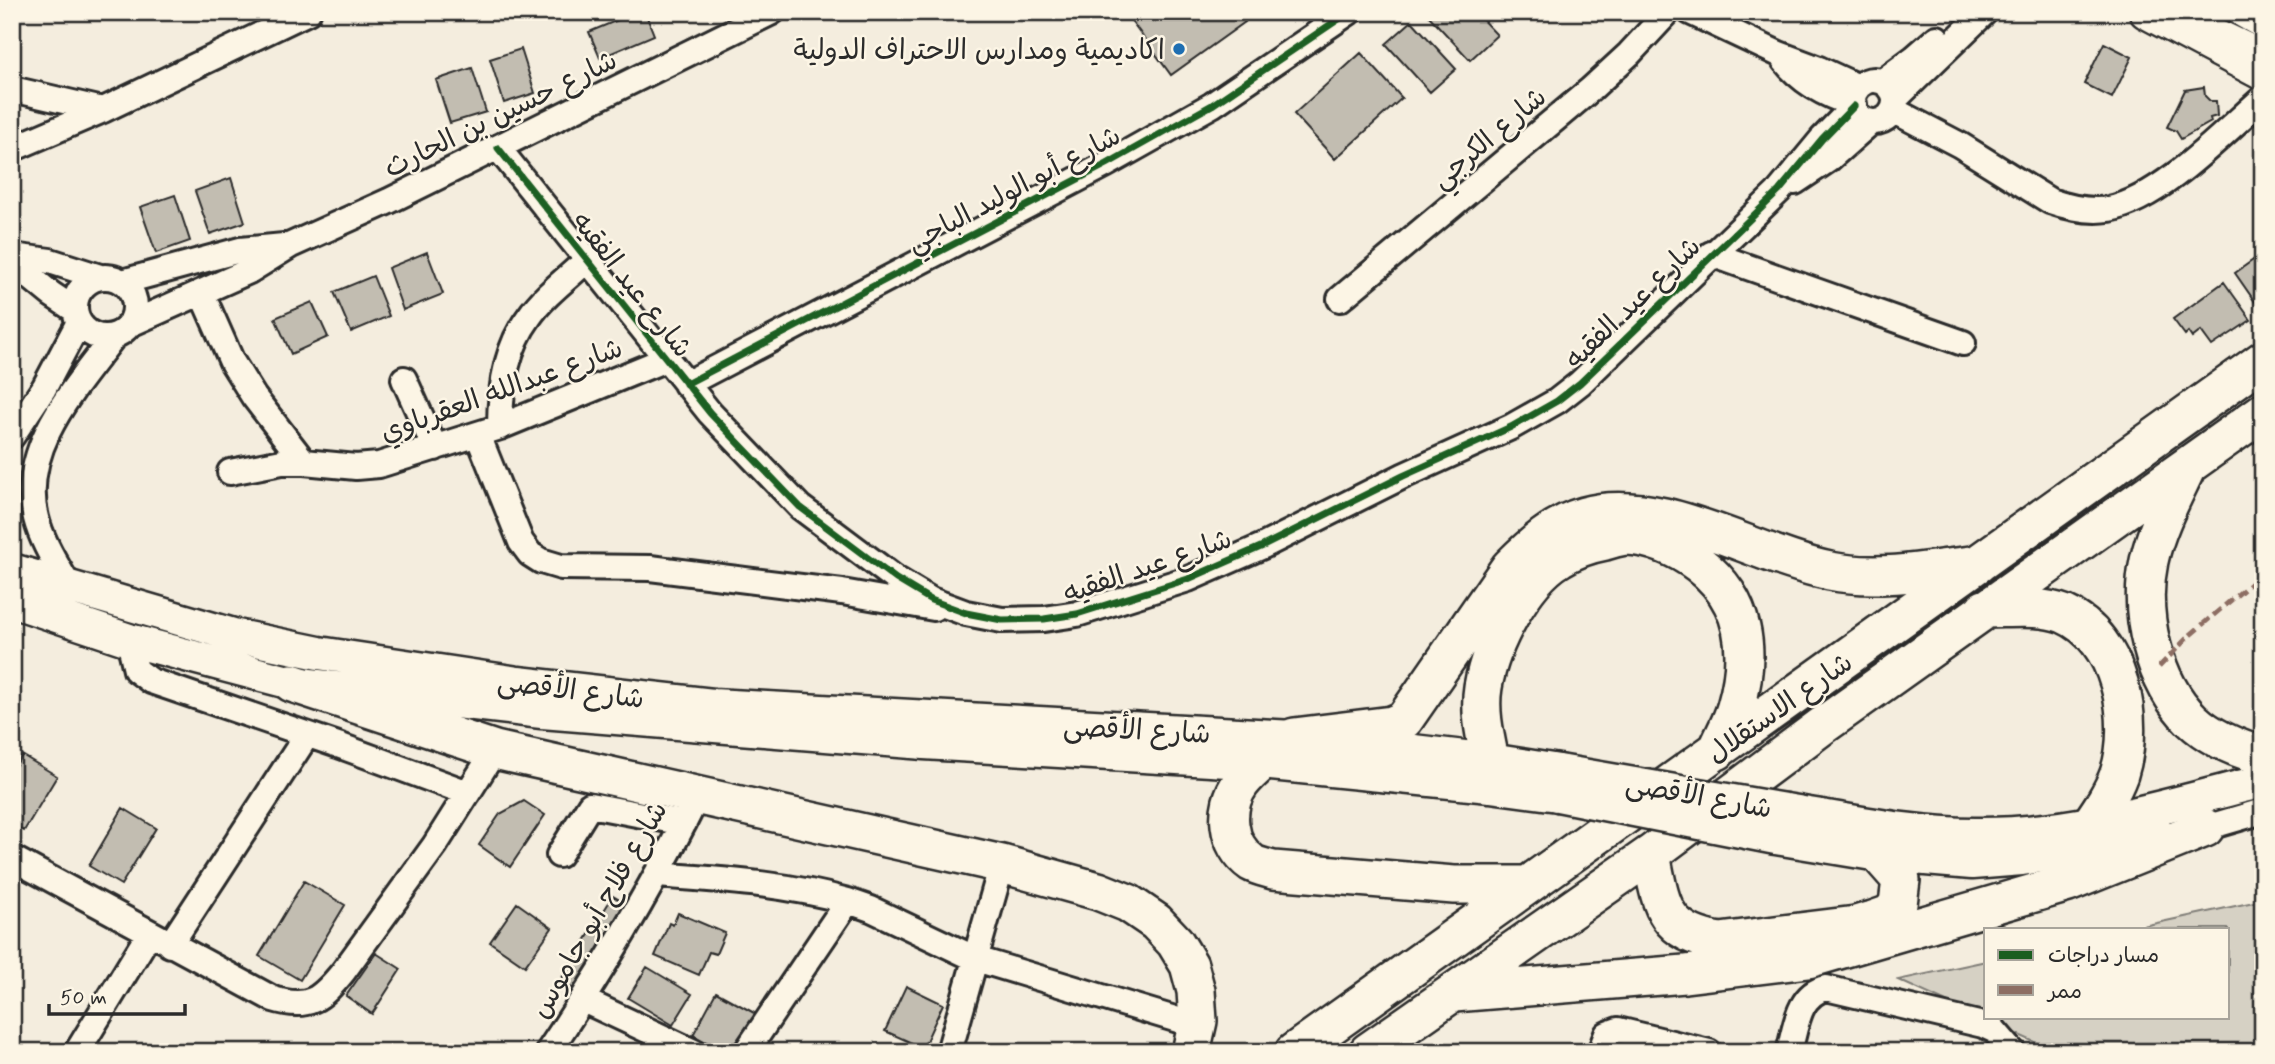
<svg xmlns="http://www.w3.org/2000/svg" width="2275" height="1064" viewBox="0 0 2275 1064" font-family="Mynerve,'Playpen Sans Arabic',sans-serif">
<style>
.green{fill:#d6d1c4;stroke:#807e78;stroke-width:2}
.building{fill:#c2bdb1;stroke:#2b2b2b;stroke-width:2}
.lines{fill:none;stroke-linecap:round;stroke-linejoin:round}
.minor-casing{stroke:#2b2b2b;stroke-width:30}
.major-casing{stroke:#2b2b2b;stroke-width:37}
.highway-casing{stroke:#2b2b2b;stroke-width:42}
.minor{stroke:#fcf5e5;stroke-width:24}
.major{stroke:#fcf5e5;stroke-width:32}
.highway{stroke:#fcf5e5;stroke-width:37}
.major-bridge-casing{stroke:#2b2b2b;stroke-width:37;stroke-linecap:butt}
.major-bridge{stroke:#fcf5e5;stroke-width:32}
.quiet{stroke:#8d6e63;stroke-width:5;stroke-dasharray:10 5;stroke-linecap:butt}
.cycleway-casing{stroke:#fcf5e5;stroke-width:11}
.cycleway{stroke:#1b5e20;stroke-width:7}
.poi-dot{fill:#1f6fb2;stroke:#fcf5e5;stroke-width:2.5}
.labels{text-anchor:middle;stroke-width:5;stroke-linejoin:round;paint-order:stroke}
.poi-label{font-size:28px;fill:#2b2b2b;stroke:#fcf5e5;text-anchor:end}
.street-label{font-size:28px;fill:#2b2b2b;stroke:#fcf5e5}
</style>
<rect width="100%" height="100%" fill="#f4edde"/>
<filter id="ink" filterUnits="userSpaceOnUse"><feTurbulence type="fractalNoise" baseFrequency=".0143" numOctaves="2"/><feDisplacementMap in="SourceGraphic" scale="14" xChannelSelector="R" yChannelSelector="G"/><feConvolveMatrix kernelMatrix="1 2 1 2 8 2 1 2 1" color-interpolation-filters="sRGB"/></filter>
<g filter="url(#ink)">
<path class="green" d="M2263 900V1052H2061L2041 1045 1898 980 1986 961V1017H2228V929H2129Z"/>
<path class="building" d="M637 12H645L654 35 600 58 589 32Z
M1125 12H1237L1245 22 1171 75Z
M1431 12H1475L1497 35 1470 60 1428 15Z
M1412 21 1456 69 1430 92 1386 44Z
M2104 43 2132 57 2112 98 2084 84Z
M521 49 535 93 504 103 490 59Z
M1361 53 1402 98 1335 159 1294 114Z
M472 68 486 112 450 123 436 80Z
M2204 87 2205 96 2210 101H2216L2217 116 2210 118 2211 122 2181 139 2176 131 2167 127 2185 90Z
M231 178 245 222 210 234 195 191Z
M175 195 190 241 156 253 140 207Z
M427 252 443 294 403 310 388 268Z
M2263 253V307L2260 309 2235 273Z
M373 276 389 316 351 332 334 292Z
M2224 282 2251 320 2212 346 2201 331 2192 338 2188 332 2185 335 2173 319Z
M312 302 328 337 291 354 275 318Z
M22 755 57 776 24 831 12 824V771Z
M524 801 545 815 510 867 479 845 500 814Z
M123 808 156 828 121 885 89 866Z
M304 881 345 905 300 980 259 956Z
M613 896 630 906 577 991 560 981Z
M517 903 552 928 525 966 490 942Z
M678 913 725 933 716 954 709 952 699 975 655 956 669 923 673 925Z
M376 953 401 969 372 1014 346 996Z
M647 967 692 994 673 1025 628 998Z
M906 986 943 1004 923 1048 885 1031Z
M716 992 756 1014 735 1052H724L693 1035Z"/>
<g class="lines">
<g class="minor-casing">
<path id="minor" d="M1690 12 1779 54 1819 69 1858 87
M2177 12 2263 53
M1784 60C1802 83 1826 96 1854 104
M1853 101a21 21 0 1 1 42 0a21 21 0 1 1-42 0Z
M1883 81 1914 58 1937 38
M12 89 103 110
M1895 99 1985 12
M1893 110 1960 145 2050 201C2070 208 2089 212 2109 209 2161 199 2223 133 2263 98
M498 148 710 413 800 507 896 579 931 600 966 613 1002 620 1044 619 1077 614 1188 579 1263 546 1403 476 1511 427 1557 401 1580 383 1779 191 1822 139 1854 106
M12 149 103 110 308 12
M1795 182 1828 160 1871 122
M1711 254 1963 343
M12 256 50 261 100 277
M12 262 51 294 75 310
M75 307a30 30 0 1 1 60 0a30 30 0 1 1-60 0Z
M122 282 240 250 284 246
M202 294 232 362 254 397 304 462
M1340 299 1590 90 1629 54 1668 12
M128 325 249 271 291 245 389 201 772 12
M404 379 435 448
M686 384 1107 164 1212 105 1349 12
M500 427C500 389 506 348 529 317 544 295 569 277 588 259
M478 435 521 542 530 554 541 561 561 567 650 568 842 592 934 608
M12 436 44 388 79 322
M230 472 282 462H304L356 467 379 465 500 427 666 359
M69 587C57 565 42 542 36 518 18 448 76 387 114 336
M129 640 136 670 151 681 338 745 468 793
M2205 828 2263 811
M559 855 590 805 684 823
M12 858 273 999C309 1010 321 999 343 972L435 845 495 750
M656 875C722 880 783 883 848 901
M170 945 307 735
M583 1000 694 1052
M77 1052 149 934
M548 1052C603 970 654 884 698 795
M746 1052 848 901 871 909 976 959 1198 1026
M949 1052 1002 864
M1600 1052 1607 1034 1618 1030 1709 1052
M1789 1052C1796 1027 1798 994 1826 988L1983 1025 1994 1030 2013 1052"/>
</g>
<g class="major-casing">
<path id="major" d="M2146 12 2263 74
M2245 12 2263 22
M12 570 237 636 319 653 518 683 713 705 1294 737 1490 760 1559 771
M12 601 129 640 292 683 542 712 924 743 1261 763 1490 786 1558 795
M1785 810C1849 820 1915 835 1981 834 2078 834 2170 804 2263 781
M1776 838 1879 855 1972 863 2022 859 2162 836"/>
</g>
<g class="highway-casing">
<path id="highway" d="M2187 467C2173 497 2156 528 2149 561 2138 613 2153 682 2192 720 2211 738 2238 749 2263 756
M1984 609C2009 609 2041 605 2064 614 2121 639 2136 721 2119 774 2112 793 2101 809 2090 825
M292 683 495 750 1002 864 1098 891 1128 903 1156 922 1175 942 1189 965 1196 991 1198 1021 1191 1052
M1294 737 1392 725 1404 720 1510 567C1531 546 1555 524 1584 516 1661 494 1755 556 1830 571 1879 581 1930 570 1978 564
M1490 760C1485 736 1479 711 1483 687 1490 645 1523 580 1560 558 1574 549 1589 544 1605 541 1611 539 1619 537 1625 536 1651 536 1679 549 1699 564 1746 600 1752 652 1736 707 1732 722 1723 736 1717 751
M1261 763C1254 769 1247 775 1241 783 1223 807 1226 845 1252 863 1257 866 1266 868 1273 870L1454 885H1526
M1651 854C1661 904 1662 933 1720 942L1856 925 1873 920 1890 914 1898 904 1901 880 1879 855
M1454 993 1685 974 1808 959 2068 883 2205 828
M1294 1052C1616 820 1942 593 2263 360
M1368 1052 1651 854 1822 726 2263 412"/>
</g>
<use href="#minor" class="minor"/>
<use href="#major" class="major"/>
<use href="#highway" class="highway"/>
<g class="major-bridge-casing">
<path id="major-bridge" d="M1559 771 1785 810
M1558 795 1776 838"/>
</g>
<use href="#major-bridge" class="major-bridge"/>
<path class="quiet" d="M2159 667 2189 636 2263 573"/>
<g class="cycleway-casing">
<path id="cycleway" d="M498 148 710 413 800 507 896 579 931 600 966 613 1002 620 1044 619 1077 614 1188 579 1263 546 1403 476 1511 427 1557 401 1580 383 1779 191 1822 139 1854 106
M686 384 1107 164 1212 105 1349 12"/>
</g>
<use href="#cycleway" class="cycleway"/>
</g>
</g>
<circle class="poi-dot" cx="1179" cy="49" r="7"/>
<g class="labels">
<g class="poi-label">
<text x="1165" y="59">اكاديمية ومدارس الاحتراف الدولية</text>
</g>
<g class="street-label">
<text transform="translate(500 113) rotate(-26)" y="10">شارع حسين بن الحارث</text>
<text transform="translate(1488 137) rotate(-40)" y="10">شارع الكرجي</text>
<text transform="translate(1013 188) rotate(-28)" y="10">شارع أبو الوليد الباجي</text>
<text transform="translate(633 284) rotate(52)" y="10">شارع عيد الفقيه</text>
<text transform="translate(1632 302) rotate(-44)" y="10">شارع عيد الفقيه</text>
<text transform="translate(501 389) rotate(-20)" y="10">شارع عبدالله العقرباوي</text>
<text transform="translate(1147 565) rotate(-19)" y="10">شارع عيد الفقيه</text>
<text transform="translate(571 689) rotate(7)" y="10">شارع الأقصى</text>
<text transform="translate(1779 707) rotate(-35)" y="10">شارع الاستقلال</text>
<text transform="translate(1137 729) rotate(3)" y="10">شارع الأقصى</text>
<text transform="translate(1699 795) rotate(10)" y="10">شارع الأقصى</text>
<text transform="translate(598 909) rotate(-60)" y="10">شارع فلاح أبو جاموس</text>
</g>
</g>
<rect width="2275" height="1064" fill="none" stroke="#fcf5e5" stroke-width="42"/>
<rect x="21" y="21" width="2233" height="1022" fill="none" stroke="#2b2b2b" stroke-width="2.5" filter="url(#ink)"/>
<rect x="1984" y="928" width="245" height="91" fill="#fcf5e5" stroke="#a8a49b" stroke-width="2"/>
<rect x="1998" y="950" width="35" height="10" fill="#1b5e20" stroke="#a8a49b" stroke-width="2"/>
<text x="2048" y="962" font-size="21" fill="#2b2b2b">مسار دراجات</text>
<rect x="1998" y="985" width="35" height="10" fill="#8d6e63" stroke="#a8a49b" stroke-width="2"/>
<text x="2048" y="998" font-size="21" fill="#2b2b2b">ممر</text>
<path d="M49 1004v10h136v-10" fill="none" stroke="#2b2b2b" stroke-width="3.5"/>
<text x="60" y="1004" font-size="21" fill="#2b2b2b" stroke="#fcf5e5" stroke-width="5" paint-order="stroke">50 m</text>
</svg>
